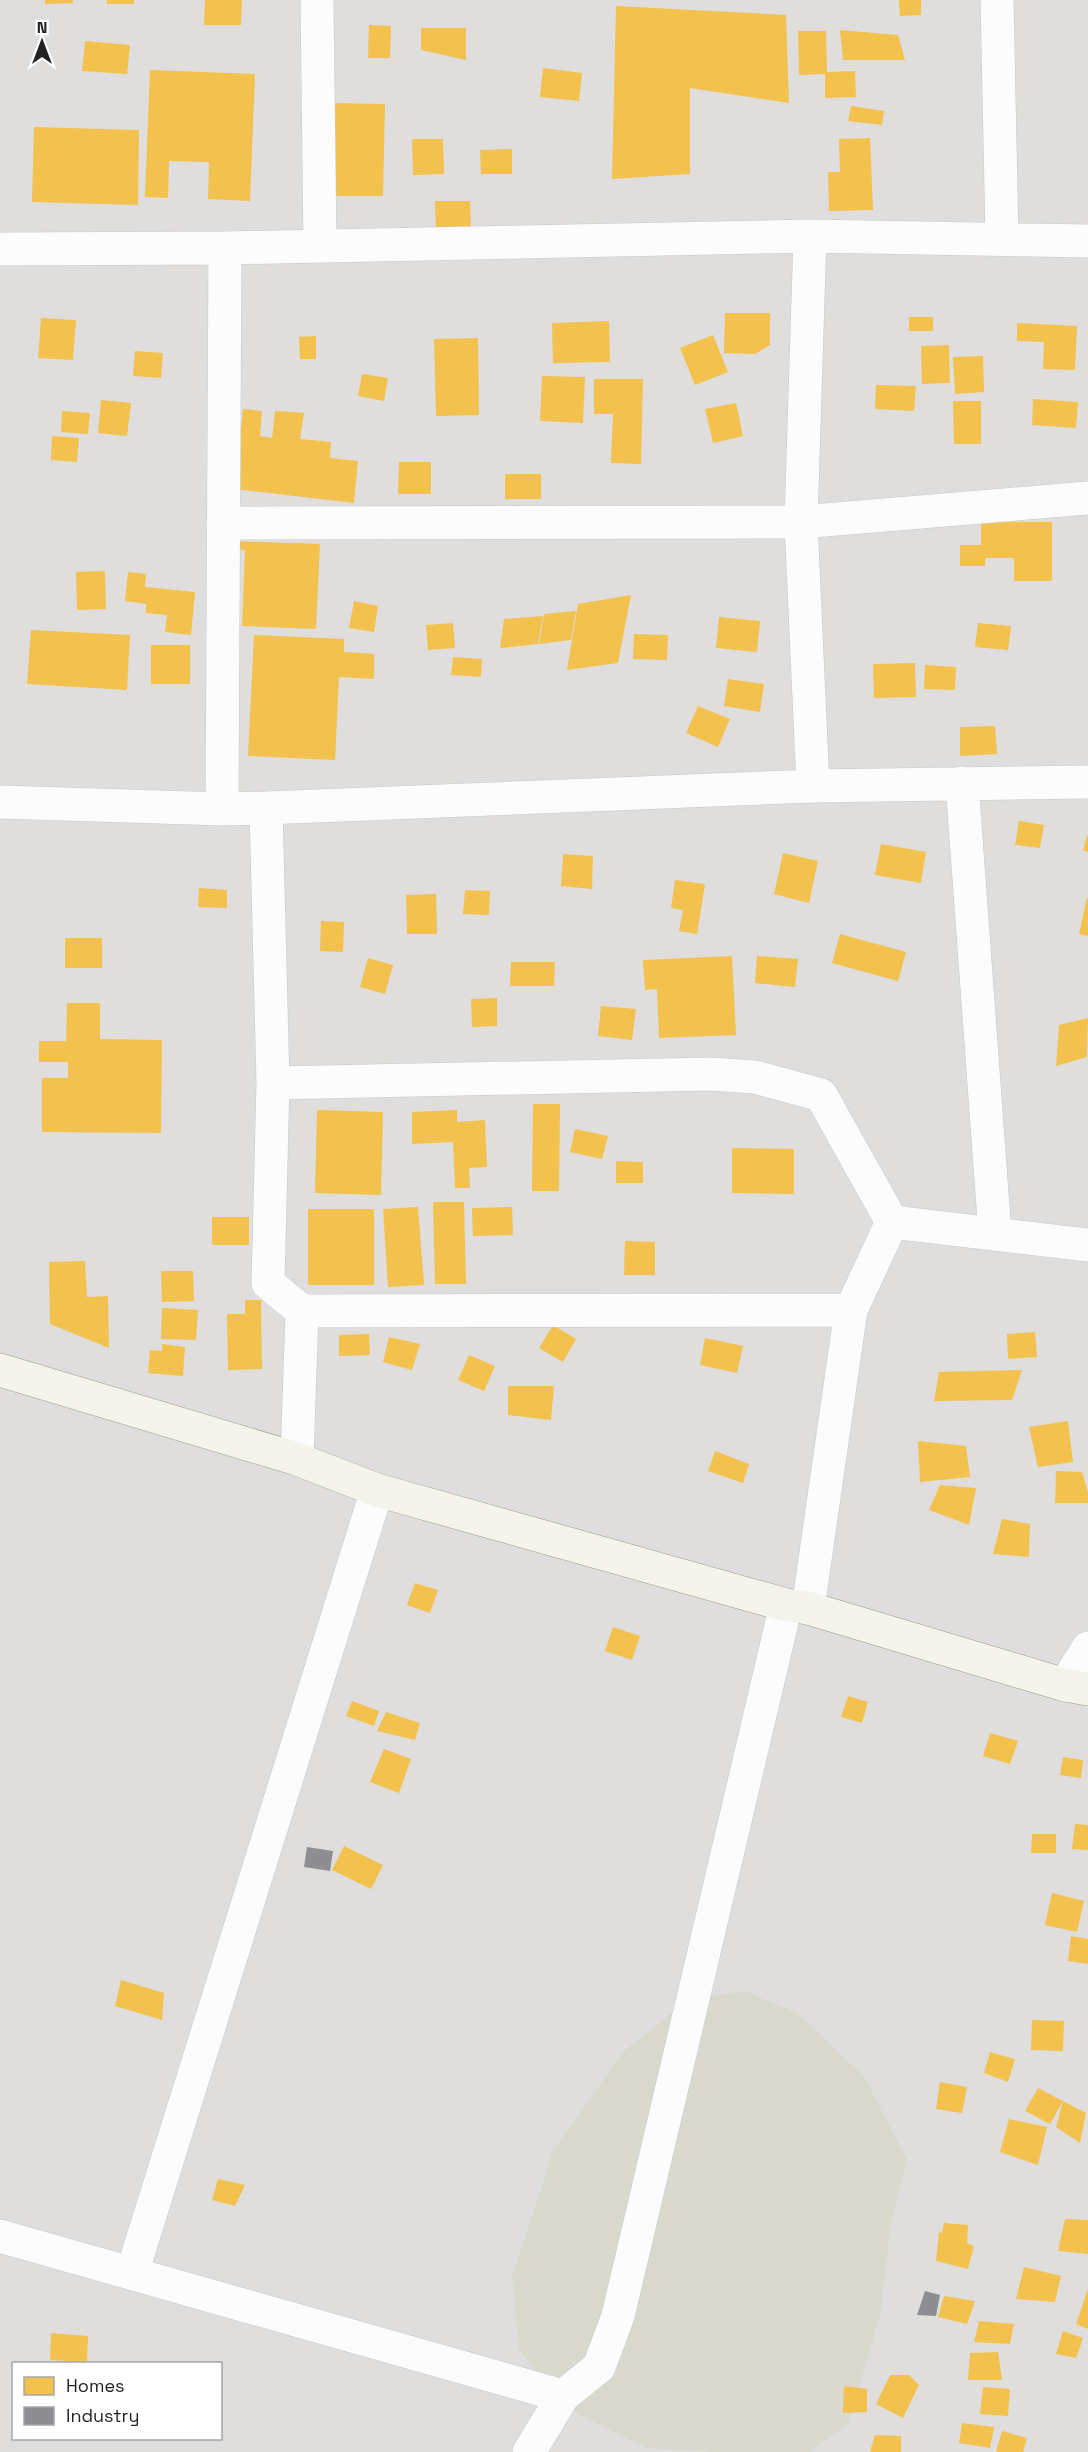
<svg xmlns="http://www.w3.org/2000/svg" width="1088" height="2452" viewBox="0 0 1088 2452" font-family="'Space Grotesk',sans-serif">
<style>
.residential{fill:#dfdedc;fill-rule:evenodd}
.construction{fill:#d9d9cd}
.homes{fill:#f2c14e}
.industry{fill:#8d8d92}
.lines{fill:none;stroke-linecap:round;stroke-linejoin:round}
.street-casing{stroke:#c9c8c7;stroke-width:34}
.secondary-casing{stroke:#999a82;stroke-width:34}
.street{stroke:#fdfcfc;stroke-width:33}
.secondary{stroke:#f4f4ed;stroke-width:33}
</style>
<rect width="100%" height="100%" fill="#f0eeeb"/>
<path class="residential" d="M0 0H1088V2452H0ZM14 2364H220V2438H14Z"/>
<path class="construction" d="M745 1991 797 2013 864 2076 907 2160 890 2228 881 2312 848 2424 808 2452H715L647 2448 570 2410 519 2350 512 2276 553 2151 623 2052 690 1999Z"/>
<path class="homes" d="M45 0H73V3L45 4Z
M107 0H134V4H107Z
M205 0H242L241 25H204Z
M899 0H921V15L900 16Z
M616 6 786 15 789 103 690 88V174L612 179Z
M369 25 391 26 390 58H368Z
M421 28H466V60L421 50Z
M840 30 898 35 905 60H843Z
M798 31H826L827 72 855 71 856 97 825 98V74L799 75Z
M85 41 130 45 127 74 82 71Z
M543 68 582 73 579 101 540 97Z
M150 70 255 74 250 201 208 199 209 162 169 161 168 198 145 197Z
M329 103 385 104 383 196H327Z
M851 106 884 111 882 125 848 121Z
M34 127 139 130 138 205 32 202Z
M870 138 873 210 829 211 828 172H840L839 139Z
M412 139H443L444 174 413 175Z
M512 149V174H481L480 150Z
M435 201H470L471 231 436 232Z
M725 313H770V345L755 354 724 353Z
M909 317H933V331H909Z
M41 318 76 320 73 360 38 358Z
M609 321 610 362 553 363 552 323Z
M1017 323 1077 326 1075 370 1043 369 1044 342 1017 341Z
M713 335 728 372 695 385 680 348Z
M316 336V359H300L299 337Z
M478 338 479 415 436 416 434 339Z
M949 345 950 383 922 384 921 346Z
M135 351 163 353 161 378 133 376Z
M983 356 984 392 955 394 953 357Z
M362 374 388 378 384 401 358 396Z
M542 376 585 377 583 423 540 421Z
M594 379H643L641 464 611 463 613 414H594Z
M876 385 916 386 914 411 875 409Z
M1033 399 1078 402 1076 428 1032 425Z
M101 400 131 403 127 436 98 433Z
M953 401H981V444H954Z
M736 403 743 436 713 443 705 409Z
M243 409 262 411 260 436 272 438 275 411 304 413 300 439 331 442 330 458 358 461 354 503 235 489Z
M62 411 90 413 88 434 61 432Z
M52 436 79 438 77 462 51 460Z
M399 462H431V494H398Z
M505 474H541V499H505Z
M981 522H1052V581H1014V558H985V566H960V545H981Z
M229 541 320 544 316 629 242 626 245 550 229 549Z
M105 571 106 609 77 610 76 572Z
M128 572 146 574 145 587 195 592 191 635 165 632 167 615 146 613V604L125 601Z
M631 595 618 663 567 670 578 604Z
M354 601 378 606 374 632 349 628Z
M576 611 571 640 539 644 544 614Z
M543 616 538 644 500 648 504 619Z
M719 617 760 621 757 652 716 648Z
M453 623 455 648 428 650 426 625Z
M978 623 1011 626 1008 650 975 647Z
M31 630 130 635 127 690 27 684Z
M634 634 668 635 667 660 633 659Z
M254 635 344 639V652L374 654V679L339 677 335 760 248 756Z
M151 645H190V684H151Z
M453 657 482 659 481 677 451 675Z
M915 663 916 697 874 698 873 664Z
M925 665 956 667 955 690 924 689Z
M728 679 764 684 760 712 724 706Z
M698 706 730 719 718 747 686 733Z
M995 726 997 754 960 756V727Z
M1019 821 1044 825 1040 848 1015 845Z
M1087 836H1088V852L1083 850Z
M881 844 926 852 921 883 875 875Z
M783 853 818 861 809 903 774 894Z
M563 854 593 856 592 889 561 886Z
M675 880 705 884 697 934 679 931 683 910 671 908Z
M199 888 227 890V908L198 907Z
M465 890 490 891 489 915 463 914Z
M436 894 437 934H407L406 895Z
M1087 898H1088V936L1079 934Z
M321 921 344 922 343 952 320 951Z
M840 934 906 952 898 981 832 963Z
M65 938H102V968H65Z
M732 956 736 1035 659 1038 657 989 645 990 643 960Z
M757 956 798 959 795 987 755 983Z
M368 958 393 965 385 994 360 987Z
M511 962H555L554 986H510Z
M497 998V1026L472 1027 471 999Z
M67 1003H100V1039L162 1040 161 1133 42 1132V1078H68V1062H39V1041H66Z
M601 1006 636 1009 632 1040 598 1036Z
M1088 1018 1087 1057 1056 1066 1059 1025Z
M533 1104H560L559 1191H532Z
M317 1110 383 1112 381 1195 315 1193Z
M457 1110V1122L485 1120 487 1167 469 1168 470 1188H455L453 1142 412 1144V1112Z
M575 1129 608 1136 602 1159 570 1152Z
M732 1148 794 1149V1194L732 1193Z
M616 1161 643 1162V1183H616Z
M433 1202H464L466 1284H435Z
M418 1207 424 1285 388 1287 383 1209Z
M512 1207 513 1235 473 1236 472 1208Z
M308 1209H374V1285H308Z
M212 1217H249V1245H212Z
M625 1241 655 1242V1275H624Z
M85 1261 87 1297 108 1296 109 1348 50 1324 49 1262Z
M161 1271H193L194 1301 162 1302Z
M245 1300H261L262 1369 228 1370 227 1314H245Z
M162 1308 198 1310 196 1340 161 1339Z
M553 1325 576 1339 563 1362 539 1348Z
M1035 1332 1037 1357 1008 1359 1007 1334Z
M369 1334 370 1355 339 1356V1335Z
M389 1337 420 1344 412 1370 383 1362Z
M705 1338 743 1346 737 1373 700 1365Z
M162 1344 185 1347 183 1376 148 1373 150 1350 162 1351Z
M469 1355 495 1366 484 1391 458 1380Z
M1022 1370 1012 1400 934 1401 939 1372Z
M508 1386H554L551 1420 508 1415Z
M1068 1421 1073 1462 1038 1467 1029 1427Z
M918 1441 966 1446 970 1477 920 1482Z
M715 1451 749 1464 743 1483 708 1471Z
M1056 1471 1082 1472 1088 1492V1503H1055Z
M940 1485 976 1488 969 1525 929 1510Z
M1002 1519 1030 1524 1029 1557 993 1554Z
M415 1583 438 1590 430 1613 407 1605Z
M613 1627 640 1636 632 1660 605 1651Z
M848 1696 868 1702 862 1723 841 1717Z
M352 1701 379 1711 374 1726 346 1716Z
M386 1712 420 1723 415 1740 377 1731Z
M990 1733 1018 1741 1010 1764 983 1756Z
M384 1749 411 1759 399 1793 370 1782Z
M1063 1757 1083 1760 1081 1778 1060 1775Z
M1075 1824 1088 1825V1850L1072 1849Z
M1032 1834H1056V1853H1031Z
M344 1846 383 1865 371 1889 332 1870Z
M1052 1893 1084 1901 1077 1932 1045 1925Z
M1071 1936 1088 1939V1964L1068 1961Z
M121 1980 164 1993 162 2020 115 2006Z
M1032 2020 1064 2021 1063 2051 1031 2050Z
M990 2052 1015 2059 1008 2082 984 2073Z
M940 2082 967 2087 962 2113 936 2109Z
M1038 2088 1063 2101 1050 2124 1025 2111Z
M1063 2101 1086 2113 1080 2143 1056 2127Z
M1009 2119 1047 2127 1038 2165 1000 2152Z
M218 2179 245 2185 235 2206 212 2200Z
M1065 2219 1088 2220V2254L1058 2251Z
M944 2223 968 2225 967 2243 974 2246 968 2269 936 2261 939 2232 942 2233Z
M1024 2267 1061 2276 1055 2302 1016 2299Z
M1088 2289V2329L1076 2324Z
M944 2296 975 2301 967 2324 938 2317Z
M979 2321 1014 2324 1010 2344 974 2342Z
M1063 2331 1083 2338 1076 2358 1056 2354Z
M51 2333 88 2336 87 2362 50 2360Z
M998 2352 1002 2380H968L970 2353Z
M890 2375H909L919 2385 903 2418 876 2404Z
M844 2386 867 2389V2412L843 2413Z
M983 2387 1010 2389 1008 2416 980 2414Z
M962 2423 994 2427 990 2448 959 2443Z
M1002 2431 1027 2438 1023 2452H996Z
M875 2435 901 2436V2452H870Z"/>
<path class="industry" d="M307 1847 333 1851 330 1871 304 1867Z
M925 2291 940 2295 936 2316 917 2315Z"/>
<g class="lines">
<g class="street-casing">
<path id="street" d="M317 0 320 246
M997 0 1002 238
M810 236 801 522 813 786
M0 249 225 248 810 236 1088 241
M223 523 801 522 1088 498
M962 783 995 1234
M0 802 222 809 266 808 813 786 1088 782
M266 808 273 1083 268 1283 302 1311 851 1310 808 1608
M222 809 225 248
M273 1083 709 1074 755 1077 821 1095 892 1222 851 1310
M892 1222 1088 1245
M297 1459 302 1311
M1065 1685 1088 1648
M0 2236 563 2396 599 2367 618 2316 786 1605
M132 2273 377 1490
M529 2452 563 2396"/>
</g>
<g class="secondary-casing">
<path id="secondary" d="M0 1370 297 1459 377 1490 786 1605 808 1608 1065 1685 1088 1689"/>
</g>
<use href="#street" class="street"/>
<use href="#secondary" class="secondary"/>
</g>
<rect x="12" y="2362" width="210" height="78" fill="#ffffff" stroke="#a7a7a7" stroke-width="1.5"/>
<rect x="24" y="2377" width="30" height="18" fill="#f2c14e" stroke="#a7a7a7" stroke-width="1.5"/>
<text x="66" y="2392" font-size="18" fill="#222222">Homes</text>
<rect x="24" y="2407" width="30" height="18" fill="#8d8d92" stroke="#a7a7a7" stroke-width="1.5"/>
<text x="66" y="2422" font-size="18" fill="#222222">Industry</text>
<g transform="translate(42 42)" stroke="#ffffff" stroke-width="4.5" paint-order="stroke">
<path d="M0-4.5L10 22L0 15L-10 22Z" fill="#222222"/>
<text y="-9" font-size="16" font-weight="bold" text-anchor="middle" fill="#222222">N</text>
</g>
</svg>
